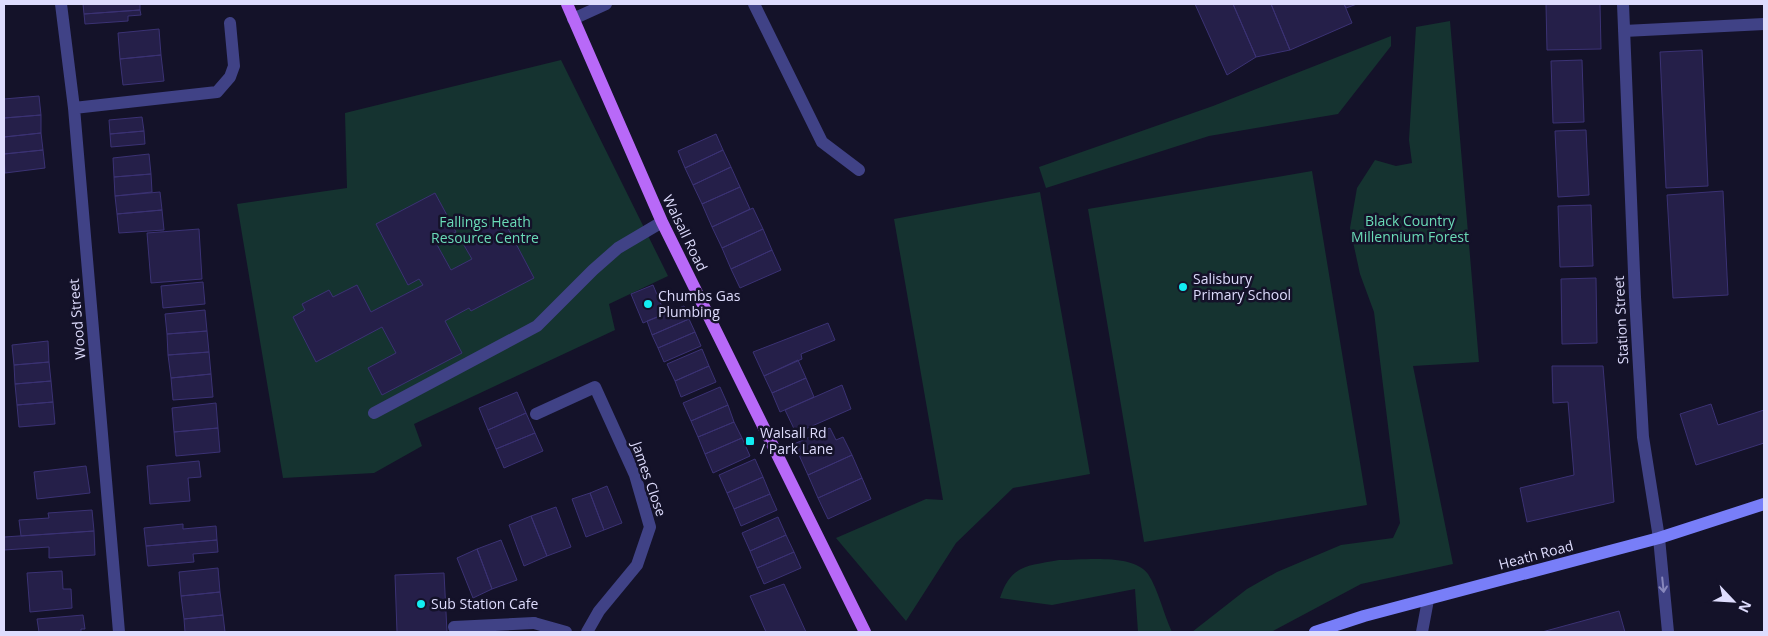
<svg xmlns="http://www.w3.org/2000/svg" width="1768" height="636" viewBox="0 0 1768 636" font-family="'Open Sans',sans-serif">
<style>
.green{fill:#153330}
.building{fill:#251f49;stroke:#3b3274}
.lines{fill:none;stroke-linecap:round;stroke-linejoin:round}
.lane{stroke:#404286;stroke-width:12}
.street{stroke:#404286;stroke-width:12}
.secondary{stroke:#787ef8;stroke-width:12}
.primary{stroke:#b869f8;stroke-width:12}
.oneway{stroke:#8787bc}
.poi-dot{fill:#12edf3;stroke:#141229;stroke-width:2}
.labels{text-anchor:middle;stroke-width:5;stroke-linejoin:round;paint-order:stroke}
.park-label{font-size:14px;fill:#6adbb7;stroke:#141229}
.street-label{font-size:14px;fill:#dedcfd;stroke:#141229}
.poi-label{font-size:14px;fill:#dedcfd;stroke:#141229;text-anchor:start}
</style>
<rect width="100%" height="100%" fill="#141229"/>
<path class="green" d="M1450 21 1479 362 1413 366 1453 564 1361 584 1271 632H1192L1247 589 1277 572 1341 545 1393 538 1400 523 1374 312 1360 274 1350 228 1357 188 1375 160 1396 166 1412 163 1409 140 1416 27Z
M1391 36V46L1338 114 1209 136 1046 188 1039 167 1213 106Z
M561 60 668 276 609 304 615 330 414 424 422 446 374 473 283 478 237 204 347 188 345 113Z
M1312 171 1367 505 1144 542 1088 209Z
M1040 192 1090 474 1013 488 956 543 906 621 836 538 926 499 943 500 894 219Z
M1059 560C1083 560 1133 553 1148 574 1158 589 1164 615 1172 632H1138L1135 589 1052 605 1000 598C1011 564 1028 566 1059 560Z"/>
<path class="building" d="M83 4H140V10L84 14Z
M1195 4H1233L1256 57 1227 75Z
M1233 4H1271L1290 50 1256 57Z
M1271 4H1344L1352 23 1290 50Z
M1344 4H1357L1346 8Z
M1546 4H1600L1601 49 1547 50Z
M140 10 141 15 128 16V21L85 24 84 14Z
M159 29 161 55 120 59 118 33Z
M1702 50 1708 186 1666 188 1660 52Z
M161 55 164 81 123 85 120 59Z
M1582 60 1584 122 1553 123 1551 61Z
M39 96 41 115 4 118V99Z
M41 115V133L4 137V118Z
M142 117 144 131 110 134 109 120Z
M1586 130 1589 195 1558 197 1555 131Z
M144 131 145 144 111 147 110 134Z
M41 133 43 150 4 154V137Z
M716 134 723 150 685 168 678 151Z
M43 150 45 168 5 173 4 154Z
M723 150 731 167 693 185 685 168Z
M149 154 151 174 114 177 113 158Z
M731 167 740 187 702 204 693 185Z
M151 174 152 192 115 196 114 177Z
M740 187 750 209 712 227 702 204Z
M1723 191 1728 295 1673 298 1667 195Z
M160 192 162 210 117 214 115 196Z
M435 193 456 232 436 243 451 270 472 259 461 240 503 219 534 278 471 311 469 308 445 321 462 353 382 395 368 368 396 353 382 327 316 362 293 317 305 310 302 304 329 290 333 297 357 285 371 312 423 285 419 279 408 285 376 224Z
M1591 205 1593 266 1560 267 1558 206Z
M753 208 763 229 722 248 712 227Z
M162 210 164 230 119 233 117 214Z
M199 229 202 279 151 283 147 233Z
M763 229 772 250 731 269 722 248Z
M772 250 781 270 740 288 731 269Z
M1596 278 1597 343 1562 344 1561 279Z
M203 282 205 304 163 308 161 286Z
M653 285 665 314 643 323 631 294Z
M684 306 689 319 652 335 647 321Z
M205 310 207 331 167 334 165 314Z
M689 319 695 332 658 348 652 335Z
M828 323 835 340 801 354 802 359 764 376 753 352Z
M207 331 209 352 168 355 167 334Z
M695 332 701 346 664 362 658 348Z
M48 341 49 362 14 365 12 345Z
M702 349 709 366 675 381 667 364Z
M209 352 211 374 171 378 168 355Z
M798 360 806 378 772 393 764 376Z
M49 362 51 381 15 384 14 365Z
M709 366 716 382 681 397 675 381Z
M1552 366H1603L1614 502 1527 522 1520 488 1574 475 1568 402 1553 403Z
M211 374 213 397 173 400 171 378Z
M806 378 814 397 780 412 772 393Z
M51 381 53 402 17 405 15 384Z
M842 385 851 409 796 433 785 410Z
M720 387 728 405 691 421 683 403Z
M517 392 526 413 488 430 479 408Z
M53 402 55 424 19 427 17 405Z
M216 403 218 428 174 432 172 408Z
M1711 404 1718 425 1764 410V443L1696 465 1680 414Z
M728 405 734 422 698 437 691 421Z
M526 413 535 433 496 449 488 430Z
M734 422 742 438 705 454 698 437Z
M218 428 220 452 176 456 174 432Z
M830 428 836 440 843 437 852 455 808 475 794 444Z
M535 433 543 451 504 468 496 449Z
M742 438 750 456 713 473 705 454Z
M852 455 862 478 818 498 808 475Z
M755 459 763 477 727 493 719 475Z
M199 461 201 477 188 478 190 501 150 504 147 466Z
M86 466 90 493 37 499 34 472Z
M763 477 770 494 734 509 727 493Z
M862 478 871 499 828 519 818 498Z
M607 486 622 523 604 530 590 493Z
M590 493 604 530 586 537 572 499Z
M770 494 777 510 741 526 734 509Z
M556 507 571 547 547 556 531 516Z
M92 510 94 531 21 536 19 520 49 518 48 513Z
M531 516 547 556 524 566 509 525Z
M778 517 786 535 750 551 742 533Z
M183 524V529L216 526 217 540 146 546 144 528Z
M94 531 95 555 49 558V547L4 550V537Z
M786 535 794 552 757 568 750 551Z
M217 540 218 552 193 554 194 562 148 566 146 546Z
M501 540 517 580 492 589 477 549Z
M477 549 492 589 473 598 457 558Z
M794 552 801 568 764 584 757 568Z
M218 568 220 592 181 596 179 572Z
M62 571 63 589H71L72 608 30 612 27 573Z
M444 573 447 632H397L395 575Z
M784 584 806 632H766L750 596Z
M220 592 223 615 184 619 181 596Z
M1619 611 1625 632H1542Z
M83 615 85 629H81V632H39L37 619Z
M223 615 225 632H185L184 619Z"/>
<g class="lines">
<path class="lane" d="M374 413 537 326 593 270 618 248 662 222
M454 627 534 623"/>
<path class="street" d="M61 4 74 108 119 632
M754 4 822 142 859 170
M1623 4 1635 297 1643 437 1659 538 1668 632
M573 19 606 4
M1624 31 1764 24
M74 108 217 92 230 77 234 66 230 23
M536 414 595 387 635 475 650 527 637 565 599 611 587 632
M534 623 566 632
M1422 632 1428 600"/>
<path class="secondary" d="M1315 632 1364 616 1659 538 1764 504"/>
<path class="primary" d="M567 4 662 222 865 632"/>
</g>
<defs><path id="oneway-shaft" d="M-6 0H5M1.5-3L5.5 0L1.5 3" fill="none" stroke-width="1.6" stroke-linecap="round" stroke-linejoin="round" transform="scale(1.25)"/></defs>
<use class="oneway" href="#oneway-shaft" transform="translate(1663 585) rotate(84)"/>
<g class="poi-dot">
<circle cx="1183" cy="287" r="5"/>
<circle cx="648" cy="304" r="5"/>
<rect x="745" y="436" width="10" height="10" rx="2.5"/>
<circle cx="421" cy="604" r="5"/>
</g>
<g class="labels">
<g class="park-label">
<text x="1410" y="226">Black Country<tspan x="1410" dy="16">Millennium Forest</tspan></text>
<text x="485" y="227">Fallings Heath<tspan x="485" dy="16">Resource Centre</tspan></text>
</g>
<g class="street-label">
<text transform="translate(685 233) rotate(64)" y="5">Walsall Road</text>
<text transform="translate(77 319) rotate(-95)" y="5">Wood Street</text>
<text transform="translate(1621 320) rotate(-93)" y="5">Station Street</text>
<text transform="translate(649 479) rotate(71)" y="5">James Close</text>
<text transform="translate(1536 555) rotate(-15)" y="5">Heath Road</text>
</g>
<g class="poi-label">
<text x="1193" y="284">Salisbury<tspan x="1193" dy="16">Primary School</tspan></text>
<text x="658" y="301">Chumbs Gas<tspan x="658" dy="16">Plumbing</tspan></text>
<text x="760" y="438">Walsall Rd<tspan x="760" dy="16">/ Park Lane</tspan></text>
<text x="431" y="609">Sub Station Cafe</text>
</g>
</g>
<rect width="1768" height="636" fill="none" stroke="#dedcfd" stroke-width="10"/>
<g transform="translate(1733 601) rotate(115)" stroke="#141229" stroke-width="4" paint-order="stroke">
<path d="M0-4L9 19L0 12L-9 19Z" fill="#dedcfd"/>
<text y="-8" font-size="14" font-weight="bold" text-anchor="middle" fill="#dedcfd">N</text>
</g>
</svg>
